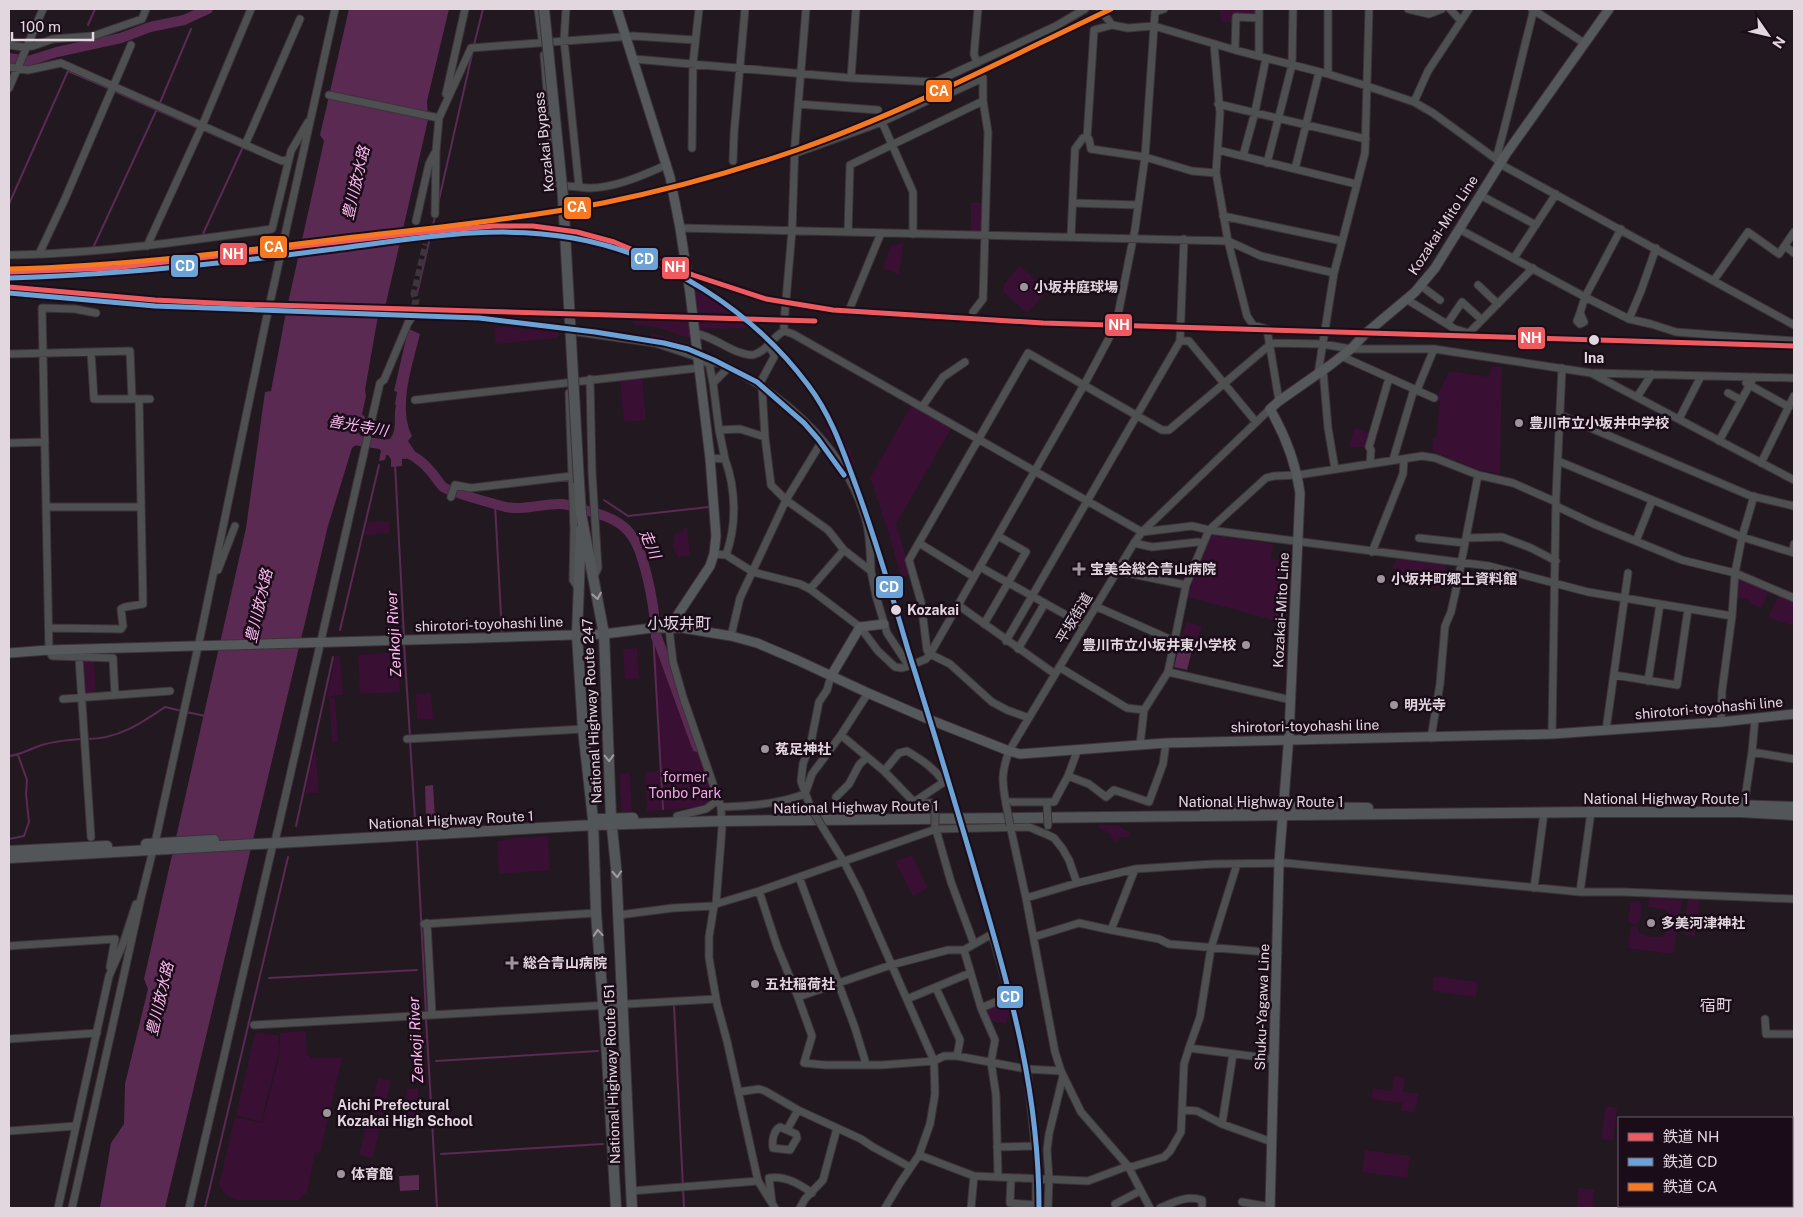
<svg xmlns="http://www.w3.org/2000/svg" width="1803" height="1217" viewBox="0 0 1803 1217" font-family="'Public Sans','Noto Sans JP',sans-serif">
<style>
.green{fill:#3a0f34}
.water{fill:#5a2a53}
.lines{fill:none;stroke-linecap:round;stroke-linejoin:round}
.stream{stroke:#5a2a53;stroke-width:2}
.river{stroke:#5a2a53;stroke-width:10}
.minor-tunnel{stroke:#3f343d;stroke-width:7;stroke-dasharray:7 3.5;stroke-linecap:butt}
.minor-casing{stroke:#3c333a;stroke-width:9}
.major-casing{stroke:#3c333a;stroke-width:11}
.highway-casing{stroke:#3c333a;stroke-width:12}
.minor{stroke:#4e4f50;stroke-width:7}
.major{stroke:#56595c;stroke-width:9}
.highway{stroke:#535658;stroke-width:10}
.minor-bridge-casing{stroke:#3c333a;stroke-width:9;stroke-linecap:butt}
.highway-bridge-casing{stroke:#3c333a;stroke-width:12;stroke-linecap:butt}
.minor-bridge{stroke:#4e4f50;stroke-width:7}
.highway-bridge{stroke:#535658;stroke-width:10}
.rail-1-casing{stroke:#1b0c19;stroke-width:9}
.rail-2-casing{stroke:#1b0c19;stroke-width:9}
.rail-3-casing{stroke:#1b0c19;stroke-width:9}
.rail-1{stroke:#ed5a5f;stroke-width:5}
.rail-2{stroke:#6ca2d6;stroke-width:5}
.rail-3{stroke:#f47921;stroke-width:5}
.oneway{stroke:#a29ca2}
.poi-dot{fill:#9f949c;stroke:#1b0c19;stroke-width:2}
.stop-dot{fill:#e2d6df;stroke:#1b0c19;stroke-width:2}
.labels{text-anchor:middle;stroke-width:5;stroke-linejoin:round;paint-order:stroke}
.street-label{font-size:14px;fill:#e2d6df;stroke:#1b0c19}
.poi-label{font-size:14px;font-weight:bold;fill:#e2d6df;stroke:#1b0c19;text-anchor:start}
.stop-label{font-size:14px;font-weight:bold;fill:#e2d6df;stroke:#1b0c19}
.park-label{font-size:14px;fill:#f7a5e7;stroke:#1b0c19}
.water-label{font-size:15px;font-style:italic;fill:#fcbaef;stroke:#1b0c19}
.quarter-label{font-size:16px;fill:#e2d6df;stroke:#1b0c19}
.line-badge{stroke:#1b0c19;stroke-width:2}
.badge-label{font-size:14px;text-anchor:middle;font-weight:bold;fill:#fff}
</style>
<rect width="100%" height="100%" fill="#221820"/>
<path class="green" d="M1219 9H1257L1256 16 1234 22H1222Z
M971 203H984L983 232H971Z
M904 243 899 274 883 269 890 246Z
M1020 266 1048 290 1027 313 1004 293V284Z
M693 281 748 315 696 312 691 282Z
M216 304 217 312 181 311 179 305Z
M697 319 754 321 763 328 700 329 698 327Z
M633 321H691L692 339 659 328 633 324Z
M501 327 558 332V338L496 344 494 328Z
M652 333 692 345 693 353 649 340Z
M1492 366 1502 367 1500 474 1480 470 1432 451 1433 438H1436L1440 402 1436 399 1449 371 1489 377Z
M642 376 646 420 624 422 620 378Z
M912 404 952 427 896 524 911 574 901 577 889 534 870 478Z
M832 417 851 453 856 470 847 456 824 430Z
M1354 428 1370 433 1367 447H1349Z
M389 521V533L365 535 368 522Z
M687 528 690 556 678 557 673 548 675 533 683 532V529Z
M1211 535 1273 544 1271 559 1287 561 1280 622 1188 597 1192 582Z
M1396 559 1446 565 1441 588 1416 584 1399 577 1401 571 1393 568Z
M1738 577 1764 588 1763 591 1768 593 1762 608 1749 603 1750 600 1734 597Z
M1779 594 1794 600V626L1768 618Z
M1186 622 1202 626 1196 648 1180 645Z
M653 634H655L657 637 710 787 711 799 708 803 699 807 664 810Z
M637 648 639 678 625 679 623 649Z
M397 652 400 692 360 694 358 655Z
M335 656H340L343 695 327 697Z
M94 660 96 694 85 695 84 661Z
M431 693 433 719 417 720 416 694Z
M329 698H335L338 742H332Z
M315 747 319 793 305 794Z
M659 771 661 810 647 811 645 772Z
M630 773 632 812 621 813 620 774Z
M1099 825H1118L1130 833 1127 838 1122 837 1115 842 1110 837 1111 834 1099 828Z
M548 836 550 870 499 874 497 841 511 839V838Z
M912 855 928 888 913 896 895 861Z
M1649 897 1682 899 1674 952 1671 954 1628 948 1631 928 1633 926 1638 927V932C1644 936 1657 938 1664 936L1666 933 1668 913 1663 909 1648 907Z
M1688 898 1700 899 1695 936 1683 934Z
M1631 902H1639L1642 905 1640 921 1637 924 1631 923 1628 920Z
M1434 976 1478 982 1476 997 1432 991Z
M1004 1001 1013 1004 1006 1024 991 1021 986 1010 987 1007Z
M306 1031 307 1054 312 1058H342L320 1153 315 1152 307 1192 298 1200H237C228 1197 222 1193 219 1184L235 1117 262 1123 279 1058 280 1033Z
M255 1033 278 1035 279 1052 261 1122 236 1115Z
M1394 1076 1405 1077 1403 1092 1418 1094 1415 1112 1401 1111 1402 1103 1371 1099 1373 1088 1392 1091Z
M378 1078 391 1081 382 1115 369 1112Z
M418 1088 420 1119 407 1120 406 1089Z
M1606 1106 1617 1108 1613 1141 1601 1139Z
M369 1114 382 1117 373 1158 359 1155Z
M1365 1150 1410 1156 1407 1178 1362 1172Z
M1579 1188 1594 1190 1592 1208H1576Z"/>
<path class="water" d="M349 9H449L427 101 428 120 384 312 378 316 365 390 366 396 362 414 365 417V420L362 421 357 431 361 436 360 442 352 448 328 526 165 1208H100L111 1143 124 1124 125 1084 148 989 144 979 246 528 265 392 271 391 286 312 324 141 320 135Z
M408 330H411L420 334C413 364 397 407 412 436L408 441 418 456 416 458 402 459V466L391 467V459L388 455H386L385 460 379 461 381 451 375 444 376 440 390 439C398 428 393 417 396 406L395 404 397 392 394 391Z
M1179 647 1192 650 1187 670 1174 667Z
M433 785 435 818 426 819 425 786Z
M419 1175V1190L400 1191 399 1176Z"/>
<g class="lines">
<path class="stream" d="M88 25 95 9
M474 45 483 9
M114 91 198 128
M159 105 191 29
M203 130 238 145
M9 204 68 71 110 89
M438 204 473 50
M202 236 243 147
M93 248 157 109
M417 294 435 216
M395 464 404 637
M604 500 628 516 709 507
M495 504 502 634
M340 630 379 465
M653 632 663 809
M404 644 410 737
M186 712 206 716
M87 739C118 739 140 724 165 707L182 711
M410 741 415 819
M9 756C20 755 28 750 39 746 53 741 67 740 82 739
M296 826 333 657
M9 839 24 836 29 822 26 794 27 780 18 755
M417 841 426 1014
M269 978 417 970
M674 1005 684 1208
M426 1018 437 1208
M436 1061 598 1051
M441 1154 603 1144
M205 1208 288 857"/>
<path class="river" d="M9 58 28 61 57 52 121 38 150 27 184 20 208 9
M347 439 387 445
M405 452C419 458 427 466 436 478 438 481 441 485 443 487 450 492 491 503 502 506 521 512 542 503 562 504 571 505 580 509 588 511 630 521 637 537 647 576 652 596 655 616 656 637H657L697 747"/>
<path class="minor-tunnel" d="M412 317 416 300 414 294 426 244"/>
<g class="minor-casing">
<path id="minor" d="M538 9 542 39
M1100 9 1112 25
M1328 9V74
M1408 9 1429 14 1442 9
M1450 9 1461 21
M1532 9 1584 43
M1214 44 1220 113 1216 173 1228 241 1247 316 1253 325 1267 329 1279 401
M9 45 23 47 33 46 53 39 93 36 142 19 146 9
M1235 50 1236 17 1259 18
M544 55 555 185 579 187 564 40 566 9
M1259 56V9
M634 59 851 78 935 82 1056 26 1085 9
M977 63 974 54 978 9
M9 67 28 70 61 63 282 161 289 159
M851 78 856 9
M9 88 43 9
M446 94 465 9
M329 95 439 118
M1414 102 1428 71 1469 9
M798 104 878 110
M1218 104 1366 139
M882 122 913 192V234
M1087 138 1089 139 1091 149 1145 157 1192 171 1216 173
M245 145 300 19
M692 148 693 63 699 9
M1218 150 1356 184
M796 153 882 122 937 96 946 95 983 78V101L988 132 983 299 973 312
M1243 156 1255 112 1266 58
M1496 159C1510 109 1521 59 1534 9
M733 161 734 134 745 9
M1267 163 1292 65 1293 9
M1295 169 1319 72
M579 187C606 192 642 176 666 165
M1480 195 1536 225
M1073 203 1138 205
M435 214 436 151 439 118 471 48 633 36 695 40
M1223 216 1342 241
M416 221 429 164 434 154
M680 228 1228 241 1261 256 1334 273
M1459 229 1585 297 1629 319 1651 324 1676 332 1794 341
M848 232 850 165 983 101
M1071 236 1075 149 1083 138H1087L1094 30 1112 25 1128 28 1154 26 1235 50 1328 74 1367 86 1414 102 1433 113 1496 159 1500 164 1794 325
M147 246 202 126 251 9
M1785 246 1794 253
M39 254 64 201 131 45
M9 255C97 254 185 241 272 229L291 151 308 122
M1514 258 1556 194
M1714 280 1748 232 1779 254 1794 232
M1420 285 1440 300
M1478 285 1498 304
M1406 299 1455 329 1469 333 1533 268
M850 308 881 233
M96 313 75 309 42 308 49 650 52 656 113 658 115 695
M1580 313 1577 321 1580 324 1584 322 1580 313 1585 297 1621 229
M1629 319 1641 291 1656 248
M1447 324 1462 302 1482 320
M784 331 793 334 1142 532 1192 526 1209 530 1266 478 1274 476 1298 475 1422 456 1435 458 1478 475 1513 483 1556 502
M784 331V323L792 231 795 143 806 9
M577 332 655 343 697 357
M694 333C715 336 733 355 753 355 769 350 771 338 784 331
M1180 341H1189L1256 422
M91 352 94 399H150
M9 354 130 351 132 399
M1341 356 1434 398
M698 362C704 362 711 362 717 363 725 364 734 371 741 374 794 404 844 452 863 511 870 530 870 550 871 571
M709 363 713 383 719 430 725 459
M1323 370 1328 428 1335 469
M1594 373 1794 378
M1318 374 1334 273 1365 153 1369 9
M590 379 592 472 598 568 594 576
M713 383 728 368
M1746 383 1789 407
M759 385 774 357V354L769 347
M1417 390 1434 349
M569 393 574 528 573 580 578 588
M1728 393 1741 400
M1637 397 1652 374
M415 400 698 368
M922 407 943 377 965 362
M1560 415 1751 496 1794 506
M1679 419 1701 376
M719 430 740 429 765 437
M822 441 786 500 828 530 844 550 871 571 876 596 887 633 909 666
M1719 441 1754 377
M9 443 45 442
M710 458 725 459C736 489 737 525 726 555
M1393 460 1414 389
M1558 461 1742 537 1794 553
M1761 463 1794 396
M1370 464 1371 450 1369 447 1389 378
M451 497 455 485 471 488 572 476
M1556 506 1594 524 1682 560 1735 573 1794 598
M47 507H141
M1419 538 1465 543
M1466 538 1502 537 1531 548 1556 561
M1636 541 1652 501
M919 543 974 577
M1134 543 1152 547 1198 542 1203 544
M1372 552 1403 474 1404 459
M1793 552 1794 544
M714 554 726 555 753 572 800 584 810 589 860 627 878 651 895 667 902 668 909 666 926 659 930 654 950 664 992 702 1007 710 1029 718
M980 567 1084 625
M218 570 235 526
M1117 571 1186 585
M810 589 844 550
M958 605 1055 674
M1095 606 1174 641
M984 624 1026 552 998 536
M49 628 121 629 123 626 121 609 125 607 143 604 139 399
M669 628 673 662 683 697 721 807 722 828 716 904 714 906 709 937V958L717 1004 727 1041 758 1181 775 1208
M731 636 740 598 786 500 771 485 765 437 762 387
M1006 641 1180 341 1184 239
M1018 649 1045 603
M930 654 927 650 921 602 909 560 1028 353 1162 430H1169L1272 343 1322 344 1351 349H1434L1591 373 1794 480
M930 654 1084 385 1116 325 1135 229 1145 157 1155 12 1164 9
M79 658 91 837
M1059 667 1127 708 1144 710
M1168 672 1291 700
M1614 675 1677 685 1688 609
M1648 681 1660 604
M63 699 170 691
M1721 722 1722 691 1732 616 1735 573 1742 537 1754 496
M1606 730 1628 573
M1552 734 1556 497 1562 368
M841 735 884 771 914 802 933 803 935 805
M1431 738 1440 684 1445 626 1451 612 1457 585 1478 475
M407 739 583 729
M1140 745 1144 710 1168 672 1186 585 1209 530 1489 566 1588 592 1732 616
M1752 752 1794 759
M884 771 899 753 907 751C922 760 934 768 944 782L914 802
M1068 776 1089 784 1106 797 1114 790 1149 802 1163 764 1166 743
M836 797 849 784 859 765 867 757
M1006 802H1054L1068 776 1078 749
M1006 804C1002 781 1001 774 1009 751L1134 543 1142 532 1270 409
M1744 805 1752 752 1755 719
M810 806 801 781 803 764 811 742 819 702 827 690 831 676
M721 807C750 806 778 804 805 794L812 774 841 735 868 693
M677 816 706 809 718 800
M1010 825 1026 898 1055 1052 1061 1071 1081 1112 1128 1166 1150 1208
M935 826 951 882 974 944
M823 828 844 862 860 893 934 1061 935 1094 930 1124 919 1155 900 1183 885 1208
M276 837 380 383 384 380 408 323 412 317
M155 843 201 633 265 325 335 9
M1237 864 1211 948 1200 1017 1189 1048 1274 1059
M1135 869 1212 864 1286 863 1580 892H1624L1794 899
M799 877 855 1028 866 1064
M1534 888 1544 813
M759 891 777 946 798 997 891 965 948 950H964L992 934 1010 996 981 1008
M1580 892 1591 812
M1026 898 1077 883
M716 904 759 891 936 829 1029 827 1048 835 1054 838 1062 848 1069 860 1077 883 1135 869 1111 930 1159 939 1169 944 1278 953
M619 915 673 908 714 906
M427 923 432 1014
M424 924 596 913
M1034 937 1079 923 1111 930
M9 946 115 939 110 967
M964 950 981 1008 995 1040 991 1062 996 1095 998 1177
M936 988 960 1040 957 1056
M798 997 812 1036 804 1063 826 1065H882L934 1061 944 1056H957L1027 1069 1061 1071
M907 999 970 973
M1765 1019 1766 1034H1794
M254 1025 716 999
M9 1039 97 1033
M738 1092 759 1089 765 1091 798 1110 861 1139 873 1147 910 1167
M1182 1110 1197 1111 1222 1124 1272 1142
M1222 1124 1233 1054
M787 1130 780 1127C773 1131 772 1141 773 1148L790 1150 797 1138 796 1134 787 1130 798 1110
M9 1131 76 1126
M997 1147 1034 1146 1035 1145 1027 1069
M919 1155 974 1176 1088 1181 1128 1166 1131 1167 1164 1157 1170 1151 1181 1132 1184 1064 1189 1048
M1011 1178 1010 1203 1036 1205V1178
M631 1191 758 1181
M1242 1202 1270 1207
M772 1203 769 1178C785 1175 800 1184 812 1193
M1115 1204 1140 1191
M58 1208 109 976 123 944 136 904
M72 1208 141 898 153 850
M189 1208 273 844
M800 1208 805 1199 823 1180 837 1128
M971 1208 974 1176
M1048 1208 1049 1179 1047 1150 1049 1134 1063 1076
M1160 1208C1174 1202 1187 1195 1202 1200V1208"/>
</g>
<g class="major-casing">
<path id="major" d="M617 9 670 177 680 228 690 293 710 458 716 536 714 554 710 566 669 628
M9 653 49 650 480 638 604 634 652 628H682L731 636 757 643 797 660 868 693 928 719 1009 751 1020 754 1166 743 1552 734 1721 722 1794 714
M831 676 860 627 884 624
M1270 1208 1279 863 1289 735 1300 493C1296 464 1285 435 1270 409L1279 401 1329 366 1351 349 1365 334 1415 292 1435 268 1506 154 1609 9"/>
</g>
<g class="highway-casing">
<path id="highway" d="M579 483 581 514 604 634 611 818 616 867 632 1208
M581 530 577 635 583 729 593 819 596 913 606 1040 616 1208
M1730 805 1794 807
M1205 810 1284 807 1368 808
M598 819 633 818
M146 844 214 840
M9 851 107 846
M9 858 593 825 722 821 1591 812H1741L1794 815"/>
</g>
<use href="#minor" class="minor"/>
<use href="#major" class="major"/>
<use href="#highway" class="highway"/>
<g class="minor-bridge-casing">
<path id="minor-bridge" d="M1006 804 1010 825
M935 805V826
M810 806 823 828
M1047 806 1048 826"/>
</g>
<g class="highway-bridge-casing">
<path id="highway-bridge" d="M544 9 563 197 579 483"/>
</g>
<use href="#minor-bridge" class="minor-bridge"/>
<use href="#highway-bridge" class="highway-bridge"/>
<g class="rail-1-casing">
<path id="rail-1" d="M9 272 113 268 415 233 494 226H533L577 232 614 242 693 275 766 299 833 310 1043 323 1794 346
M9 287 155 300 234 304 815 321"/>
</g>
<g class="rail-2-casing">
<path id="rail-2" d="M9 278C115 275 221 264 326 250 408 240 491 223 573 238 665 254 753 311 808 385 831 415 843 451 856 486 876 540 892 595 908 650 933 729 957 809 980 888 1012 996 1039 1095 1039 1208
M9 293 155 306 479 318 595 332 664 343 688 349 714 360 757 382 804 423 818 439 844 475"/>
</g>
<g class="rail-3-casing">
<path id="rail-3" d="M9 269C122 266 234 252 346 238 432 228 518 219 603 203 668 190 733 172 797 150 905 112 1007 58 1111 9"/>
</g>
<use href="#rail-1" class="rail-1"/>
<use href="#rail-2" class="rail-2"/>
<use href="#rail-3" class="rail-3"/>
</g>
<defs><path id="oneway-chevron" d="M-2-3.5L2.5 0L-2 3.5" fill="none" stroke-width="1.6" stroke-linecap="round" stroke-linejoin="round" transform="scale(1.25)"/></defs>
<g class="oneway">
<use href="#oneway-chevron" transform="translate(597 596) rotate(79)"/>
<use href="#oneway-chevron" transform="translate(609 758) rotate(88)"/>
<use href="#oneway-chevron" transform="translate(617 874) rotate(87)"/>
<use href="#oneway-chevron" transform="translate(598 933) rotate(-94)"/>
</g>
<g class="poi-dot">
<circle cx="1024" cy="287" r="5"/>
<circle cx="1519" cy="423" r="5"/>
<path d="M1076.5 561.5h5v5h5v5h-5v5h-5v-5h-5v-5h5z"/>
<circle cx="1381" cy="579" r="5"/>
<circle cx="1246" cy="645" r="5"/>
<circle cx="1394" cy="705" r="5"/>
<circle cx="765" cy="749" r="5"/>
<circle cx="1651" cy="923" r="5"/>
<path d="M509.5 955.5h5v5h5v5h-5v5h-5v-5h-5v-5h5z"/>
<circle cx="755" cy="984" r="5"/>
<circle cx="327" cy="1113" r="5"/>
<circle cx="341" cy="1174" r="5"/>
</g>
<g class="stop-dot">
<circle cx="1594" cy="340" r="6"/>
<circle cx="896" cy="610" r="6"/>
</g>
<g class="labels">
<g class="street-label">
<text transform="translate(544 142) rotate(-96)" y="5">Kozakai Bypass</text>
<text transform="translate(1443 225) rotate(-57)" y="5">Kozakai-Mito Line</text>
<text transform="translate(1281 610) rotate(-87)" y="5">Kozakai-Mito Line</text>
<text transform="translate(1074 618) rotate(-59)" y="5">平坂街道</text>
<text transform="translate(489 624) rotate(-2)" y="5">shirotori-toyohashi line</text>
<text transform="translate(1709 708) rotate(-5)" y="5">shirotori-toyohashi line</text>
<text transform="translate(592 711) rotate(-93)" y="5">National Highway Route 247</text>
<text transform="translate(1305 726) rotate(-1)" y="5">shirotori-toyohashi line</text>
<text x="1666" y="804">National Highway Route 1</text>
<text x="1261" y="807">National Highway Route 1</text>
<text transform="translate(856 807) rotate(-1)" y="5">National Highway Route 1</text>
<text transform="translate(451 820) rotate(-3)" y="5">National Highway Route 1</text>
<text transform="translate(1262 1007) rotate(-88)" y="5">Shuku-Yagawa Line</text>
<text transform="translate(612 1074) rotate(-92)" y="5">National Highway Route 151</text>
</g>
<g class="poi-label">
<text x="1034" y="292">小坂井庭球場</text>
<text x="1529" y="428">豊川市立小坂井中学校</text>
<text x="1090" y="574">宝美会総合青山病院</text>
<text x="1391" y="584">小坂井町郷土資料館</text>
<text x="1236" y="650" text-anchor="end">豊川市立小坂井東小学校</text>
<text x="1404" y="710">明光寺</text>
<text x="775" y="754">菟足神社</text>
<text x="1661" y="928">多美河津神社</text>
<text x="523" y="968">総合青山病院</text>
<text x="765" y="989">五社稲荷社</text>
<text x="337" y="1110">Aichi Prefectural<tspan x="337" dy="16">Kozakai High School</tspan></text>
<text x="351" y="1179">体育館</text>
</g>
<g class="stop-label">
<text x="1594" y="363">Ina</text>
<text x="907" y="615" text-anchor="start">Kozakai</text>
</g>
<g class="park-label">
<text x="685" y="782">former<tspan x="685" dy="16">Tonbo Park</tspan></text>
</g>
<g class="water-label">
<text transform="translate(356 183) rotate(-77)" y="5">豊川放水路</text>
<text transform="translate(358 426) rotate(10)" y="5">善光寺川</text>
<text transform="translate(650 544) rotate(67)" y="5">走川</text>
<text transform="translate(259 606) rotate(-77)" y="5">豊川放水路</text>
<text transform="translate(394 634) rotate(-93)" y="5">Zenkoji River</text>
<text transform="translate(160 999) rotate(-77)" y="5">豊川放水路</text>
<text transform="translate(416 1040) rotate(-93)" y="5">Zenkoji River</text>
</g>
<g class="quarter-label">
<text x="679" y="629">小坂井町</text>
<text x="1716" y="1011">宿町</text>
</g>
</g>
<g class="line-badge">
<rect x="925" y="79" width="28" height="24" rx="5" fill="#f47921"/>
<rect x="563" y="196" width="29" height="24" rx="5" fill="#f47921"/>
<rect x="259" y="235" width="29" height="24" rx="5" fill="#f47921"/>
<rect x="219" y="242" width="29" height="24" rx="5" fill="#ed5a5f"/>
<rect x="630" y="247" width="29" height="24" rx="5" fill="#6ca2d6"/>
<rect x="170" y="254" width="29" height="24" rx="5" fill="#6ca2d6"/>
<rect x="661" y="256" width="29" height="24" rx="5" fill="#ed5a5f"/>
<rect x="1104" y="313" width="29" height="24" rx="5" fill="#ed5a5f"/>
<rect x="1517" y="326" width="29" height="24" rx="5" fill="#ed5a5f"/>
<rect x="875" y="575" width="29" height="24" rx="5" fill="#6ca2d6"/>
<rect x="996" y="985" width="28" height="24" rx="5" fill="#6ca2d6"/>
</g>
<g class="badge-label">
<text x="939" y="96">CA</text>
<text x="577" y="212">CA</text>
<text x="274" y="252">CA</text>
<text x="233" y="259">NH</text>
<text x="644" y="264">CD</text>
<text x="185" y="271">CD</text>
<text x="675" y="272">NH</text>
<text x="1119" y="330">NH</text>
<text x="1531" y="343">NH</text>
<text x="889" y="592">CD</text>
<text x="1010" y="1002">CD</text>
</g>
<rect width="1803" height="1217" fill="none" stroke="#e2d6df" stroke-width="20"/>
<rect x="1618" y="1117" width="175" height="90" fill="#1b0c19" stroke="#6b5d68"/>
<rect x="1628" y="1133" width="25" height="8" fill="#ed5a5f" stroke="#6b5d68"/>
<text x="1663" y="1142" font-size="15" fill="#e2d6df">鉄道 NH</text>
<rect x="1628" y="1158" width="25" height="8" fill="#6ca2d6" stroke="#6b5d68"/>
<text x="1663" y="1167" font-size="15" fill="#e2d6df">鉄道 CD</text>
<rect x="1628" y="1183" width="25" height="8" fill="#f47921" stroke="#6b5d68"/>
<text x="1663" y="1192" font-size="15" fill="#e2d6df">鉄道 CA</text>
<g transform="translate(1768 35) rotate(124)" stroke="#1b0c19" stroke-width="4" paint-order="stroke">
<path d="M0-4L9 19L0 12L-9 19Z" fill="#e2d6df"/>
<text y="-8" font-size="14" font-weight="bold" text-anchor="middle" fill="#e2d6df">N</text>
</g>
<path d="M12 32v8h81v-8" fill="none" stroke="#e2d6df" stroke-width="2.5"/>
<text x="20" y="32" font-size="15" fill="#e2d6df" stroke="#1b0c19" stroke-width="4" paint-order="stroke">100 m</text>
</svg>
